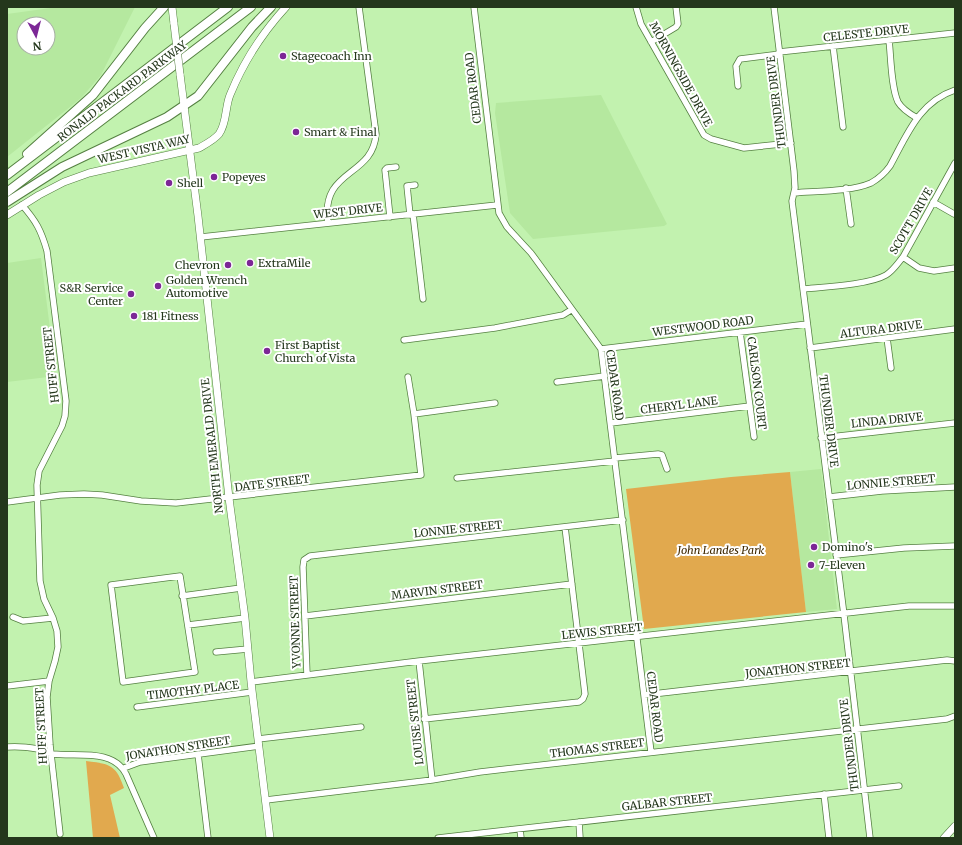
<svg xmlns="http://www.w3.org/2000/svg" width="962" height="845" viewBox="0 0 962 845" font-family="Merriweather,serif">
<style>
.built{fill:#b5e89f;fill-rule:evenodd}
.green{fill:#e1a94e}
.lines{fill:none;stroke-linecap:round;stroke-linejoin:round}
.minor-casing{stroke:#558042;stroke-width:7}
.major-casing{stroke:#558042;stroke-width:8}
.highway-casing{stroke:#558042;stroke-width:10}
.minor{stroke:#fff;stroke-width:5.5}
.major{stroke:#fff;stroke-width:7}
.highway{stroke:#fff;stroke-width:8}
.major-bridge-casing{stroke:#558042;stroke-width:8;stroke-linecap:butt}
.major-bridge{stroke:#fff;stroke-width:7}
.poi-dot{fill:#7c2796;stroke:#fff;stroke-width:1.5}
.labels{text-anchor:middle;stroke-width:4;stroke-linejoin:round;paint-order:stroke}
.street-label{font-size:11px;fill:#24371c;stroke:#fff}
.poi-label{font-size:11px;fill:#24371c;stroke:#fff;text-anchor:start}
.park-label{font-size:11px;font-style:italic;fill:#3f2800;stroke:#fff}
</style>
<rect width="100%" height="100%" fill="#c2f2af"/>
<path class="built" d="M58 7H135L101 75 82 97 70 107 7 157V14ZM24 24H48V48H24Z
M601 95 667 224 664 226 533 239 510 213 495 113 496 103Z
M41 258 56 376 7 382V263Z
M821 469 837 609 806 612 790 472Z"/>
<path class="green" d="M790 472 806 612 644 629 626 489 731 477Z
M86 761C109 764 116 764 124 788L110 795 120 838H93Z"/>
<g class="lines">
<g class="minor-casing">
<path id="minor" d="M474 7 499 213 507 227 531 253 601 349 651 752
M636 7 641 24 704 135 711 139 744 148 791 143
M774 7 794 171 795 188 792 201 844 615 870 838
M889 40C891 57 891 87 898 102 902 109 910 114 917 118
M651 42 676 27 678 24 676 7
M833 46 843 127
M779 52 955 33
M738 86 736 66 740 59 780 54
M846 188 851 224
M794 193C816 191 850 192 871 183 878 179 885 173 890 166 907 135 919 102 955 90
M933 202 954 214
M22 205C36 221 41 230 47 251L66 401 65 416 62 426 39 471 37 485 40 581 44 599 53 618 57 631 58 647 55 661 49 681 47 697 50 745 60 834
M413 214 423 299
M410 215 407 186 415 185
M390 217 385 170 387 168 396 167
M328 223C320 168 373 178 376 134L359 7
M201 237 497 205
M903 257 919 268 934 271 955 268
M803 289C823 287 869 285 886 275 893 271 898 263 903 257L955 163
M740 332 754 437
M887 338 891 368
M404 340 495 328 563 315 571 310
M810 348 955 329
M601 349 807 324
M557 382 605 376
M414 414 495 403
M611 423 750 406
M821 438 955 423
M615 458 658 454 662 455 667 469
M457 478 615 461
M829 497 882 491 955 487
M7 502 60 495 84 494 102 495 141 501 176 503 421 475 414 414 408 377
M836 555 904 548 955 546
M180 576 195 672 123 682 111 585Z
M182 596 241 588
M305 616 572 584
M13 617 23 621 53 618
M188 625 245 618
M216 652 248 649
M419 661 432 780
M307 675 303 567 304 560 310 556 623 520
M251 682 419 661 909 606H955
M7 686 49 681
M644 695 947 660 955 661
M137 707 252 692
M424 719 579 702 583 699 585 694 565 527
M258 739 361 727
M7 747C17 746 27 747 38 749 43 751 47 753 53 754 76 757 113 748 126 774L154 838
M198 754 208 838
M124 768 140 762 259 746
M824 794 829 838
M266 800 432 780 480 772 947 719 955 716
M579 822 580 838
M520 829 521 838
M438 838 899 786"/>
</g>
<g class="major-casing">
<path id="major" d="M172 7 174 24
M180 74 198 216 229 498 245 618 251 682 270 838
M7 215 39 195 64 182 89 173 199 148C206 144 214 140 219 134 227 123 225 107 230 95 243 63 263 32 286 7
M944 838 955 826"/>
</g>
<g class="highway-casing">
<path id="highway" d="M27 154 93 95 145 28 164 7
M7 175 228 7
M7 192 251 7
M7 202 62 167 167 117 198 96 252 27 271 7"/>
</g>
<use href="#minor" class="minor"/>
<use href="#major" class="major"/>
<use href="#highway" class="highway"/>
<g class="major-bridge-casing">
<path id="major-bridge" d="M174 24 180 74"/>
</g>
<use href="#major-bridge" class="major-bridge"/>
</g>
<g class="poi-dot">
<circle cx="283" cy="56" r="4"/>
<circle cx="296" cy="132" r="4"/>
<circle cx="214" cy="177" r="4"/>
<circle cx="169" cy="183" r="4"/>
<circle cx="250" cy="263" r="4"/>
<circle cx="228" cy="265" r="4"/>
<circle cx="158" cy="286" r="4"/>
<circle cx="131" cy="294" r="4"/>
<circle cx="134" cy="316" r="4"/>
<circle cx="267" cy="351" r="4"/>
<circle cx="814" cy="547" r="4"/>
<circle cx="811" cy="565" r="4"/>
</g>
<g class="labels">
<g class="street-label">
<text transform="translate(866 33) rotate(-6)" y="4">CELESTE DRIVE</text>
<text transform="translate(681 74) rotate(61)" y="4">MORNINGSIDE DRIVE</text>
<text transform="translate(473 88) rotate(-97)" y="4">CEDAR ROAD</text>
<text transform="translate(122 91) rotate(-37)" y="4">RONALD PACKARD PARKWAY</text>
<text transform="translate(776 102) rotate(-97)" y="4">THUNDER DRIVE</text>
<text transform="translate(144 149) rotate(-13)" y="4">WEST VISTA WAY</text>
<text transform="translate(348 211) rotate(-6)" y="4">WEST DRIVE</text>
<text transform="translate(911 221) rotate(-60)" y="4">SCOTT DRIVE</text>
<text transform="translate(703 326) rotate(-7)" y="4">WESTWOOD ROAD</text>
<text transform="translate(881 329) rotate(-7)" y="4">ALTURA DRIVE</text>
<text transform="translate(51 365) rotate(-96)" y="4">HUFF STREET</text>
<text transform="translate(757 383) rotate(83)" y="4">CARLSON COURT</text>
<text transform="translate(615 385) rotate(82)" y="4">CEDAR ROAD</text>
<text transform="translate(679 405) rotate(-7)" y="4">CHERYL LANE</text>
<text transform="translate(887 420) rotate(-6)" y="4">LINDA DRIVE</text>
<text transform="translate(829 421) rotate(83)" y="4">THUNDER DRIVE</text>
<text transform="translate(212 446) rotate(-96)" y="4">NORTH EMERALD DRIVE</text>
<text transform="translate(891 482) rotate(-5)" y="4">LONNIE STREET</text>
<text transform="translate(272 483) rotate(-7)" y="4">DATE STREET</text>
<text transform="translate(458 529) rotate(-6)" y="4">LONNIE STREET</text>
<text transform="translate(437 590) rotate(-7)" y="4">MARVIN STREET</text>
<text transform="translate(295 622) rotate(-92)" y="4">YVONNE STREET</text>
<text transform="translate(602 631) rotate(-6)" y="4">LEWIS STREET</text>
<text transform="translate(798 668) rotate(-6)" y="4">JONATHON STREET</text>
<text transform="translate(193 690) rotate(-7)" y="4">TIMOTHY PLACE</text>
<text transform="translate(655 707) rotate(83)" y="4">CEDAR ROAD</text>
<text transform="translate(415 722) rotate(-96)" y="4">LOUISE STREET</text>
<text transform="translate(41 726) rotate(-93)" y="4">HUFF STREET</text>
<text transform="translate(849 745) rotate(-97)" y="4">THUNDER DRIVE</text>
<text transform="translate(178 748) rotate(-9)" y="4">JONATHON STREET</text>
<text transform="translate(597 748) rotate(-7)" y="4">THOMAS STREET</text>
<text transform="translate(667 802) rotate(-6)" y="4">GALBAR STREET</text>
</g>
<g class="poi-label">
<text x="291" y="60">Stagecoach Inn</text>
<text x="304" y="136">Smart &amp; Final</text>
<text x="222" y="181">Popeyes</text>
<text x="177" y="187">Shell</text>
<text x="258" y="267">ExtraMile</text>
<text x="220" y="269" text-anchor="end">Chevron</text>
<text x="166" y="284">Golden Wrench<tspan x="166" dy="13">Automotive</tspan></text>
<text x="123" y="292" text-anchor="end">S&amp;R Service<tspan x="123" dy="13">Center</tspan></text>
<text x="142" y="320">181 Fitness</text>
<text x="275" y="349">First Baptist<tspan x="275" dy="13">Church of Vista</tspan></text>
<text x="822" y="551">Domino's</text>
<text x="819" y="569">7-Eleven</text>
</g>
<g class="park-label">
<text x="721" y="554">John Landes Park</text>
</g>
</g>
<rect width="962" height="845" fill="none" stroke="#24371c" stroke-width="16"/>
<g transform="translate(36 36) rotate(173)"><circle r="19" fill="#ffffff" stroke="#a7afa4"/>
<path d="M0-3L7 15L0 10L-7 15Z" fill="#7c2796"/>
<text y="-6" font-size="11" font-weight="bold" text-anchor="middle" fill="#24371c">N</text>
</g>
</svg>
